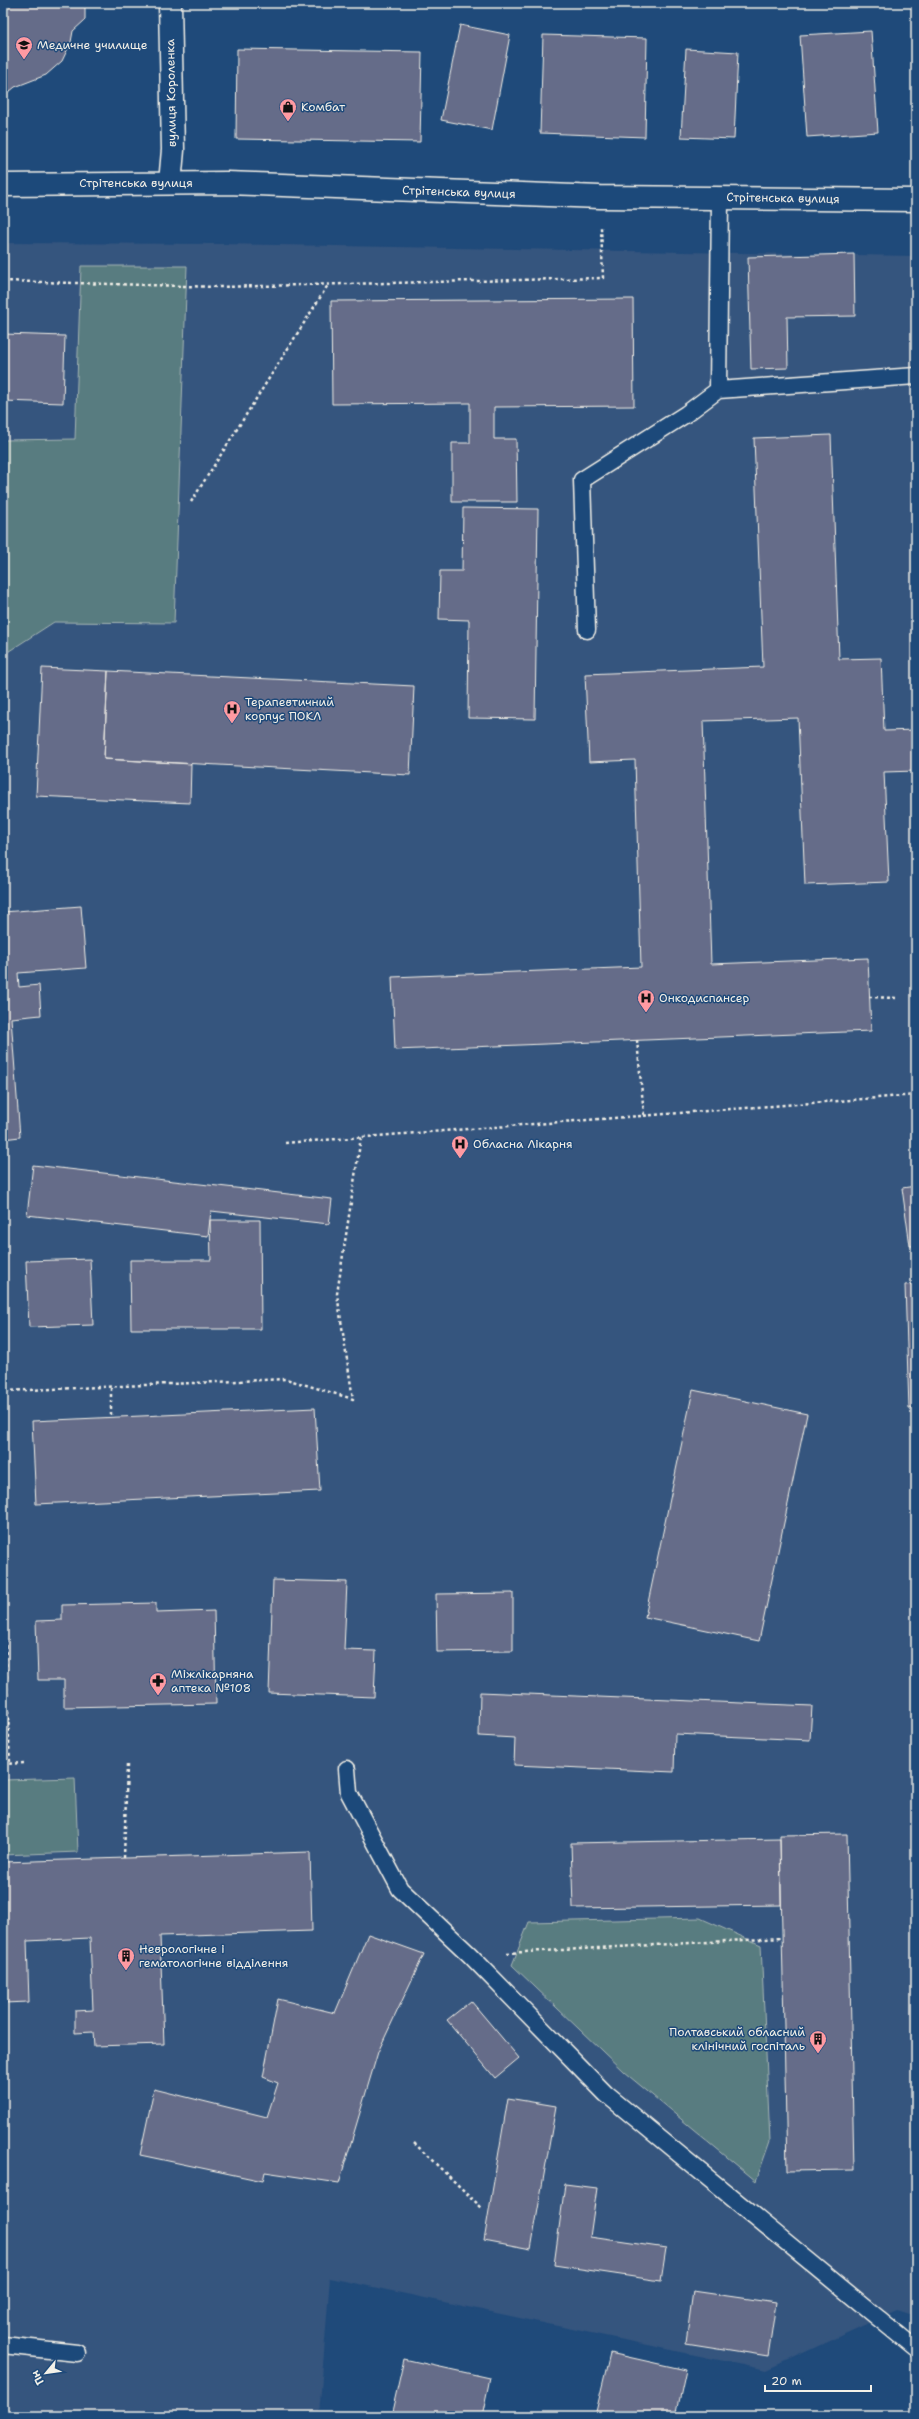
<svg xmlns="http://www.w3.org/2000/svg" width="919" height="2419" viewBox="0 0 919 2419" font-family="'Shantell Sans',sans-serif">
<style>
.built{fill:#34547e}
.green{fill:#587b80;stroke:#a6b6b4}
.building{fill:#656c89;stroke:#f4f1e8}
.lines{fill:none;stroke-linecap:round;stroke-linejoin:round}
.lane-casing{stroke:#f4f1e8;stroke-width:19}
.street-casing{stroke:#f4f1e8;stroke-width:25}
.path{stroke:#f4f1e8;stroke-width:2.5;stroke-dasharray:3 3;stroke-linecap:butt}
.lane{stroke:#1f4a7a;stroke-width:16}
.street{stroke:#1f4a7a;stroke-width:22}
.labels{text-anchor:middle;stroke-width:3;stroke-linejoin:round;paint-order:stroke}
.poi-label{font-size:12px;fill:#f4f1e8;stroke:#1f4a7a;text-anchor:start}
.street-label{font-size:12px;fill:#f4f1e8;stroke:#1f4a7a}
</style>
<rect width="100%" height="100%" fill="#1f4a7a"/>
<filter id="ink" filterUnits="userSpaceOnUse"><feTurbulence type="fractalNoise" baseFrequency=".025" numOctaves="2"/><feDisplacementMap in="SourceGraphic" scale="8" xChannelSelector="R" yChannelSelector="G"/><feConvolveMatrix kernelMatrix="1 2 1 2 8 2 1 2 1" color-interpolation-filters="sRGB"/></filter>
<g filter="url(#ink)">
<path class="built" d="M3 243 221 244 916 256V2316L897 2310 766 2370 330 2278 319 2416H3Z"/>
<path class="green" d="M81 266H187L174 623 54 622 3 655V440L75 439Z
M75 1778 78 1852 3 1855V1780Z
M700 1918 761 1945 770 2141 756 2181 624 2072 512 1965 529 1922Z"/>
<path class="building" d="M3 3H85V20L73 31 71 42 62 61 46 75 15 87 3 97Z
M460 25 510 35 492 130 441 120Z
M871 31 878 132 807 137 800 35Z
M543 35 647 38 645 137 540 133Z
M237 49 422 52 420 142 236 139Z
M686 49 738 52 734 139 681 137Z
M854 254 855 316 787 317 788 368 751 369 748 257Z
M633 299 634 406 494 407V439H516L517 502H452V443H470V403L332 404 331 301Z
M3 334 65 336 63 403 3 401Z
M831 435 839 659 881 658 884 731 916 730V771L884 772 889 882 805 885 798 718 703 721 711 964 868 958 871 1031 395 1050 392 977 641 967 635 760 589 762 585 674 763 667 754 438Z
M463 508 538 509 535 719 468 718 469 620 439 619 440 571H462Z
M42 668 108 671 104 759 191 764 190 803 36 796Z
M108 671 414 686 410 775 104 759Z
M81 906 86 968 18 973 19 987 39 985 41 1015 11 1018 20 1137 3 1139V912Z
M33 1165 332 1199 329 1224 211 1211 208 1236 27 1215Z
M916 1186V1246H910L902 1188Z
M210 1220H260L261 1329H131L130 1260H211Z
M90 1259 93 1325 29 1327 26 1261Z
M916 1284V1409H909L905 1285Z
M693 1390 807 1414 759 1641 645 1617Z
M315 1408 320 1491 36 1504 32 1421Z
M273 1580 347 1582 344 1650 376 1651 374 1697 269 1693Z
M513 1593V1651L437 1652 436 1594Z
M156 1603V1613L214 1611 216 1704 64 1707V1680H38L36 1621 62 1620V1605Z
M480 1692 812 1706 810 1740 675 1734 674 1772 514 1765 515 1738 479 1736Z
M847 1834 854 2170 787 2171 780 1835Z
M780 1839 781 1905 573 1908 571 1843Z
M310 1852 312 1931 160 1936 164 2044 94 2046 93 2032 75 2033V2011L93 2010 90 1938 27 1941 29 2002 3 2003V1862Z
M368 1934 424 1954 378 2052 339 2183 265 2172 263 2181 140 2155 154 2089 267 2117 278 2083 263 2077 278 1999 335 2013Z
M471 2001 519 2058 495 2078 447 2020Z
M508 2098 556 2106 531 2249 484 2240Z
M565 2184 597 2188 590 2237 666 2248 661 2281 554 2265Z
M693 2291 776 2303 768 2356 686 2343Z
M610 2353 686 2370 676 2416H595Z
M404 2359 490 2378 482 2416 471 2414V2416H391Z"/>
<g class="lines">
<g class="lane-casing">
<path id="lane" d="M718 390 720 198
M587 630 582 480 686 414 718 390 916 376
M347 1769 349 1793 400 1889 470 1955 606 2094 916 2349
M3 2345 77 2353"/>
</g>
<g class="street-casing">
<path id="street" d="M170 183 173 150 170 3
M3 185 227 183 600 197 916 200"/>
</g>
<path class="path" d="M3 281 218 287 603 278 601 227
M191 502 328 285
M869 997 897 998
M637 1040 644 1115
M285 1143 916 1095
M111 1388V1417
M6 1391 286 1379 353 1399 337 1294 361 1137
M3 1585 10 1764
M3 1764 25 1763
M124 1858 127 1765
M507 1953 782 1938
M414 2143 483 2209"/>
<use href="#lane" class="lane"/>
<use href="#street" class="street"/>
</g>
</g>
<defs>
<g id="university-pin" transform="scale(0.9)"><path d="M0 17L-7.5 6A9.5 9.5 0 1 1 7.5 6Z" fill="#ff9aa2" stroke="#1f4a7a"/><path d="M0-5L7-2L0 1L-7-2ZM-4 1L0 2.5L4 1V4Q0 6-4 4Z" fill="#111"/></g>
<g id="shop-pin" transform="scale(0.9)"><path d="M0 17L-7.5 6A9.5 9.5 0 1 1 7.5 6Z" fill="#ff9aa2" stroke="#1f4a7a"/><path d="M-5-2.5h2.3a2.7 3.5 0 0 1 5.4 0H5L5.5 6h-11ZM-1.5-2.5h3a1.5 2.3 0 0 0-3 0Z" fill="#111"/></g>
<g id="hospital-pin" transform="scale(0.9)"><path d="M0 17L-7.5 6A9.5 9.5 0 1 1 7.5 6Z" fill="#ff9aa2" stroke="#1f4a7a"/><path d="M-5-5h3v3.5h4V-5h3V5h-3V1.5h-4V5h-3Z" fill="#111"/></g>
<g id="pharmacy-pin" transform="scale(0.9)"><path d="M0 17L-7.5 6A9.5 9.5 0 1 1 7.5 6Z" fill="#ff9aa2" stroke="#1f4a7a"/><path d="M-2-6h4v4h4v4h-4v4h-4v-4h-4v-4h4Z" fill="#111"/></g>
<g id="building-pin" transform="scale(0.9)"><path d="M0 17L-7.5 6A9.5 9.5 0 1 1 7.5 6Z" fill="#ff9aa2" stroke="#1f4a7a"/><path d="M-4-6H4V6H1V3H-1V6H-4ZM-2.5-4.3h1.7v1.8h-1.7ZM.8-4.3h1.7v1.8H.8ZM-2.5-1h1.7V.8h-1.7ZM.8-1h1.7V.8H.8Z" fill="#111"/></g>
</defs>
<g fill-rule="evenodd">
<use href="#university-pin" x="24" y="45"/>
<use href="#shop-pin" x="288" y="107"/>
<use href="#hospital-pin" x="232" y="709"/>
<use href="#hospital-pin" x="646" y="998"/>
<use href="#hospital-pin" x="460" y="1144"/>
<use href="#pharmacy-pin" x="158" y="1681"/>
<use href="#building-pin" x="126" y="1956"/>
<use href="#building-pin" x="818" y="2039"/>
</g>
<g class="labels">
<g class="poi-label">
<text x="37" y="49">Медичне училище</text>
<text x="301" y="111">Комбат</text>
<text x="245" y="706">Терапевтичний<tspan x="245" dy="14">корпус ПОКЛ</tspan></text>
<text x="659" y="1002">Онкодиспансер</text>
<text x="473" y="1148">Обласна Лікарня</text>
<text x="171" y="1678">Міжлікарняна<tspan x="171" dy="14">аптека №108</tspan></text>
<text x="139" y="1953">Неврологічне і<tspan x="139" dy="14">гематологічне відділення</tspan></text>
<text x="805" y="2036" text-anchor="end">Полтавський обласний<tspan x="805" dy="14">клінічний госпіталь</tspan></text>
</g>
<g class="street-label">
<text transform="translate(171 93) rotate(-91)" y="4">вулиця Короленка</text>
<text x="136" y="187">Стрітенська вулиця</text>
<text transform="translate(459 192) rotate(2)" y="4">Стрітенська вулиця</text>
<text transform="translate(783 198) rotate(1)" y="4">Стрітенська вулиця</text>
</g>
</g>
<rect width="919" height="2419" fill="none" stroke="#1f4a7a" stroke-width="16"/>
<rect x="8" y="8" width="903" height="2403" fill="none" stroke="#f4f1e8" stroke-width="1.5" filter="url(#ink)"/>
<g transform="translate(46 2373) rotate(241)" stroke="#1f4a7a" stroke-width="3" paint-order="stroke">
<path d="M0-3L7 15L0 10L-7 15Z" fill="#f4f1e8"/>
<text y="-6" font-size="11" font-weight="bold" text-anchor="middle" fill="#f4f1e8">Пн</text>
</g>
<path d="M765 2385v6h106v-6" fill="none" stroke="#f4f1e8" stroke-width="2"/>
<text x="771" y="2385" font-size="12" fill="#f4f1e8" stroke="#1f4a7a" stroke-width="3" paint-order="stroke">20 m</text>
</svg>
